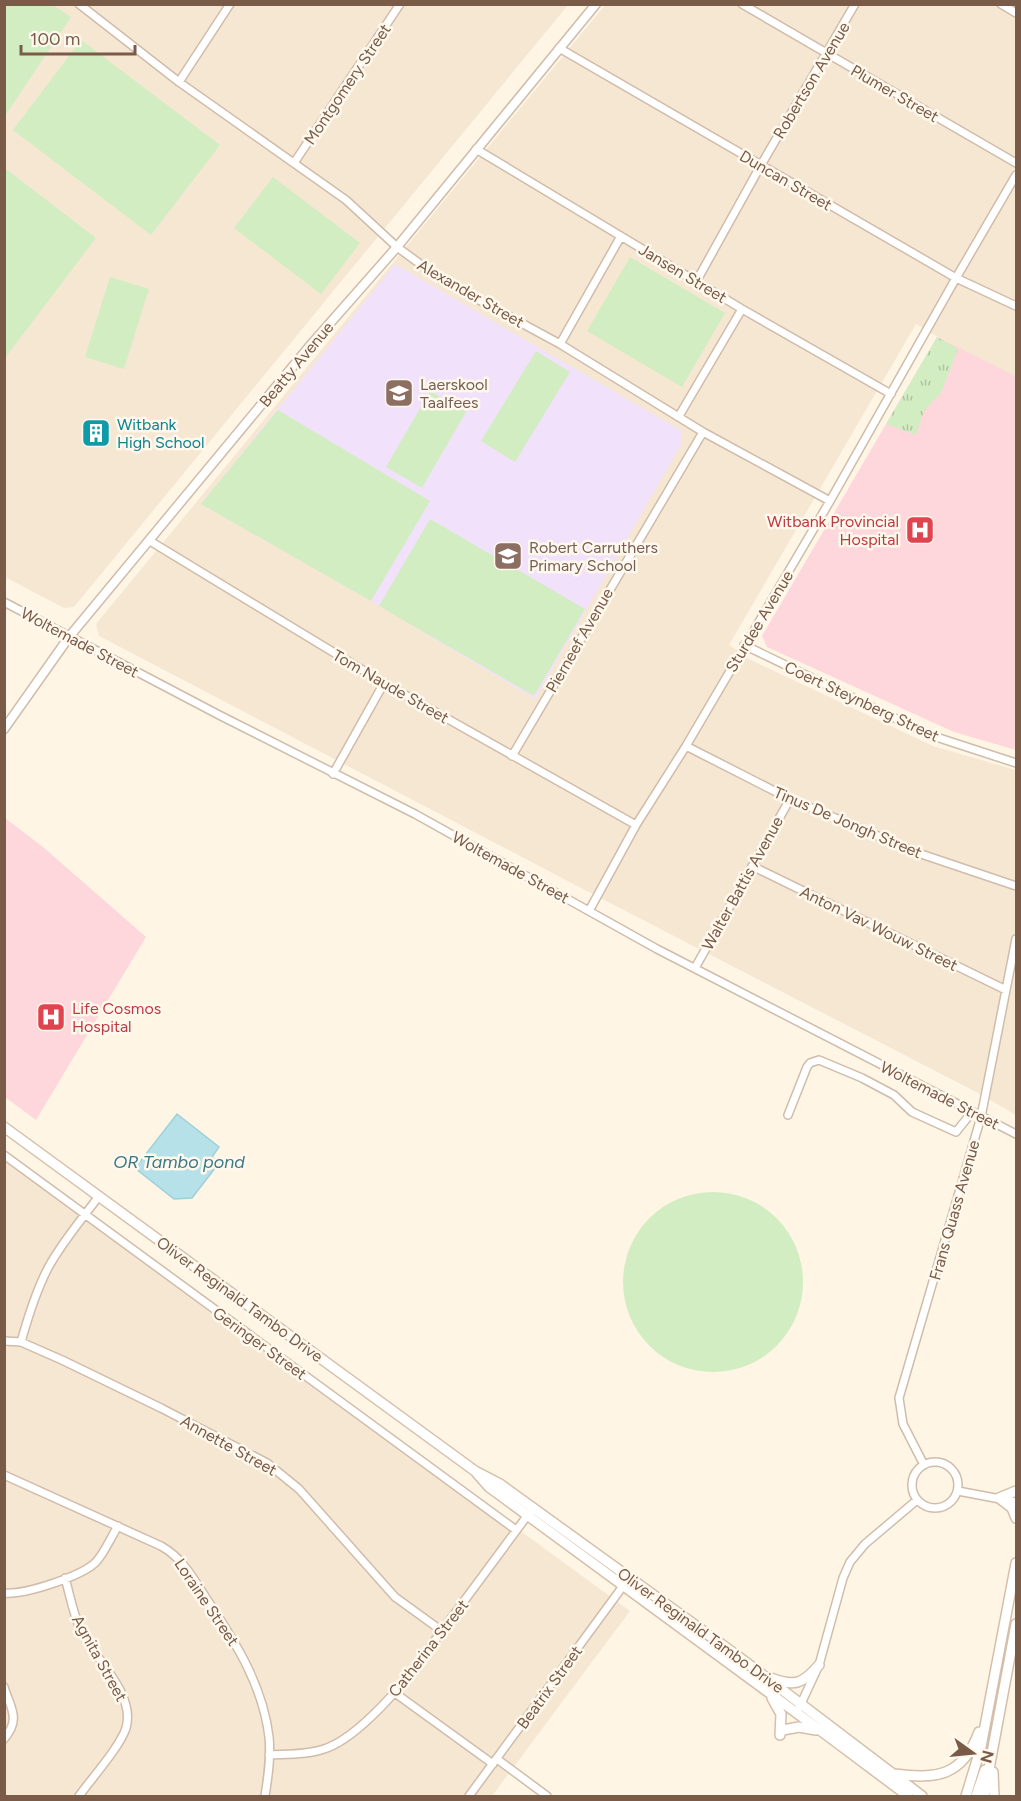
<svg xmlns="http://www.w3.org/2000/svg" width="1021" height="1801" viewBox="0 0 1021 1801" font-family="Figtree,sans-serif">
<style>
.residential{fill:#f6e7d3}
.education{fill:#f2e1fa}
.medical{fill:#fdd7db}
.grass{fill:url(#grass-tufts)}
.park{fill:#d2edc2}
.water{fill:#b7e1e9;stroke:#9dd1dc;stroke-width:1.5}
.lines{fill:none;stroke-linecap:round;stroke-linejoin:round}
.minor-casing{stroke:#d0bcaa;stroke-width:10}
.tertiary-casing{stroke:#d0bcaa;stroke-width:11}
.secondary-casing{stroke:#d6bfaa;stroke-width:12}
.minor{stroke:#fff;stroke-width:7}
.tertiary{stroke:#fff;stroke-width:8}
.secondary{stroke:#fff;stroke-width:9}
.labels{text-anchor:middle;stroke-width:5;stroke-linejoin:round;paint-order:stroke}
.street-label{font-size:16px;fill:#795b48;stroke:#fff8ed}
.education-label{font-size:16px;fill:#785e54;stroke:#fff8ed;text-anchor:start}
.culture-label{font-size:16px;fill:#0d838f;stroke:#fff8ed;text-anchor:start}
.health-label{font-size:16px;fill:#be3a42;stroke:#fff8ed;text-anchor:end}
.water-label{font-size:18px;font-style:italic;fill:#3c7987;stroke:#fff8ed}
</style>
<defs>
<pattern id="grass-tufts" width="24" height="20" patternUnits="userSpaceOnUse" patternTransform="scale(1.5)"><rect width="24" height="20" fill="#d2edc2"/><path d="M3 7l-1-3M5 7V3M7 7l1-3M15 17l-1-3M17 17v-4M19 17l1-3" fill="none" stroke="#afc3a0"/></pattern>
</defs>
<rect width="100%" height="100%" fill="#fef5e5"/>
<path class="residential" d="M4 5H568L74 607 64 608 5 577Z
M605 5H1016V376L958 349 916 324 729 645 751 660 933 746 1016 770V1115L978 1093 583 889 99 636 96 624Z
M4 1153 630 1611 492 1796H5Z"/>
<path class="education" d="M395 264 682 431V443L535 699 371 601 201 504Z"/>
<path class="medical" d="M937 337 1016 376V750L954 732 767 647 762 636Z
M5 818 43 847 146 937 36 1120 5 1097Z"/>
<path class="grass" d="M937 337 958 349 941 393 924 411 916 435 886 424Z"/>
<path class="park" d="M5 4 53 5 71 17 5 116Z
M81 40 220 145 151 235 13 130Z
M6 169 96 238 5 358 4 170Z
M273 177 360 243 321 294 234 228Z
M630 257 725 313 682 387 587 331Z
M110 277 149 289 124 369 85 357Z
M536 351 570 372 515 462 481 441Z
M430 391 466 412 422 488 386 467Z
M278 410 430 501 371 601 201 504Z
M430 519 585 609 534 696 379 606Z
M623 1282a90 90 0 1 1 180 0a90 90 0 1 1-180 0Z"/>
<path class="water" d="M177 1114 219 1147 212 1157 219 1163 192 1198 174 1199 135 1168Z"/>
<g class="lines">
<g class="minor-casing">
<path id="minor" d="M79 4 179 82 346 200 397 247 442 280 560 344 703 432 830 501
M742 4 1016 163
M1001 4 1016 13
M559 48 956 278 1016 306
M179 82 230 4
M476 149 742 309 891 394
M294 163 400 4
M696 282 761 165 855 4
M560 344 621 236
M679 416 742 309
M150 541 384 683 636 825
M4 602 221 716 415 814 657 949 1016 1134
M744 645 930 735 1016 763
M686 746 790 799 921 854 1016 886
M512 756 703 432
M333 774 384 683
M752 866 1006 990
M589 911 636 825 686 746 830 501 956 278 1016 175
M695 968 790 799
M788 1115 807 1067 810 1063 819 1060 862 1078 894 1095 912 1112 956 1132 972 1112
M4 1155 516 1530
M4 1341 21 1342 62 1360 161 1408 267 1463 299 1489 395 1597 442 1631
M21 1342C28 1317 36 1291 48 1268 62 1242 82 1219 99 1196
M912 1485a23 23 0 1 1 46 0a23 23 0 1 1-46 0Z
M924 1465 903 1424 899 1398 981 1117 1016 939
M4 1475 161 1546C183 1558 195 1581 208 1601 236 1643 263 1686 269 1737 271 1757 268 1777 265 1796
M958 1491 1016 1502
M65 1578C70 1595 73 1614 81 1631 95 1659 136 1694 126 1728 120 1747 91 1779 79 1796
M4 1593C25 1595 82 1576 96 1562 105 1552 111 1537 118 1526
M4 1687C11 1709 21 1719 4 1739
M395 1693 493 1764
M799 1708 819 1665 843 1578 850 1562 865 1544 917 1500
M269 1755C287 1754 307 1755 324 1749 353 1740 391 1698 410 1674L530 1512
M497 1759 547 1796
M469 1796 626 1582"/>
</g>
<g class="tertiary-casing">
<path id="tertiary" d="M4 729 69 637 309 347 397 247 596 4"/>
</g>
<g class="secondary-casing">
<path id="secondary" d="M4 1127 475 1471 489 1487 824 1733 908 1796
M477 1472 500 1484 735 1654 922 1796
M999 1498 1012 1508 1016 1518
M999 1498 1016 1491
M771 1678C794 1687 803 1684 819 1665
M772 1698 781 1714 780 1735
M783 1730 799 1727 816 1730
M993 1772 994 1796
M894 1774C937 1779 962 1777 979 1732
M966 1796 981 1747 1016 1563
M976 1796 985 1770
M984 1796 1016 1624"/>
</g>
<use href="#minor" class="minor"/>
<use href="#tertiary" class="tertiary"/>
<use href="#secondary" class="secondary"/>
</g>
<defs>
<g id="school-square" transform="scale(1.5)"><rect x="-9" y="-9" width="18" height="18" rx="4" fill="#8d6e63" stroke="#fff8ed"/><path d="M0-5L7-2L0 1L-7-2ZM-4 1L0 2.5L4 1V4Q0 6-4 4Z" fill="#fff"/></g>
<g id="building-square" transform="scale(1.5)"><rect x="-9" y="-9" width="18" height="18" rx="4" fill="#0f9aa8" stroke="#fff8ed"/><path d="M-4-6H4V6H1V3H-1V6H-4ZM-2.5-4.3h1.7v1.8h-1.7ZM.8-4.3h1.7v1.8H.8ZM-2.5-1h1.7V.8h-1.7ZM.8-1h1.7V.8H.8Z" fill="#fff"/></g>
<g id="hospital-square" transform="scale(1.5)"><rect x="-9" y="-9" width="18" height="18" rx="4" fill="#e0444e" stroke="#fff8ed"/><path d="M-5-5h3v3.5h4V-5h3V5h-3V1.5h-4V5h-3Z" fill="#fff"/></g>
</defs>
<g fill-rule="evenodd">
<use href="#school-square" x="399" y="393"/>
<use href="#building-square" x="96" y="433"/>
<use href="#hospital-square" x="920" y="530"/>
<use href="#school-square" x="508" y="556"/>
<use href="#hospital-square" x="51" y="1017"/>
</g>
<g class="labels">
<g class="street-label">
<text transform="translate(811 80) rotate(-59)" y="6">Robertson Avenue</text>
<text transform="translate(347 84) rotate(-56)" y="6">Montgomery Street</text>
<text transform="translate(895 93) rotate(30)" y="6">Plumer Street</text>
<text transform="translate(786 180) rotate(30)" y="6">Duncan Street</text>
<text transform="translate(683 273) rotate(31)" y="6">Jansen Street</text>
<text transform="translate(471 293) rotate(30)" y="6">Alexander Street</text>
<text transform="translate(296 364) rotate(-50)" y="6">Beatty Avenue</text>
<text transform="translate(759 621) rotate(-59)" y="6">Sturdee Avenue</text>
<text transform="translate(579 640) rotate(-60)" y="6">Pierneef Avenue</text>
<text transform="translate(80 642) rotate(28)" y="6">Woltemade Street</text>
<text transform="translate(391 686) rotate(30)" y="6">Tom Naude Street</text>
<text transform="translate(862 701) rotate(25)" y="6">Coert Steynberg Street</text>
<text transform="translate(848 822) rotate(23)" y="6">Tinus De Jongh Street</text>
<text transform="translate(511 867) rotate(29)" y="6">Woltemade Street</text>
<text transform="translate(742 883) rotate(-61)" y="6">Walter Battis Avenue</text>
<text transform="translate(879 928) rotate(26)" y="6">Anton Vav Wouw Street</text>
<text transform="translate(940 1095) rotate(27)" y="6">Woltemade Street</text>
<text transform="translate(954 1210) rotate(-74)" y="6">Frans Quass Avenue</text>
<text transform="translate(240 1299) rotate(36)" y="6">Oliver Reginald Tambo Drive</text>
<text transform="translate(260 1343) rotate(36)" y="6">Geringer Street</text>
<text transform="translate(229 1445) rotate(29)" y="6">Annette Street</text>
<text transform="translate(207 1602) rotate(56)" y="6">Loraine Street</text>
<text transform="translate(701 1630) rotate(36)" y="6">Oliver Reginald Tambo Drive</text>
<text transform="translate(428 1648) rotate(-52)" y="6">Catherina Street</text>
<text transform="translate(100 1658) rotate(61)" y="6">Agnita Street</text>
<text transform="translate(549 1687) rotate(-54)" y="6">Beatrix Street</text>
</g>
<g class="education-label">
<text x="420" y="390">Laerskool<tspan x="420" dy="18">Taalfees</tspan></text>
<text x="529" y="553">Robert Carruthers<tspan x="529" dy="18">Primary School</tspan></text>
</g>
<g class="culture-label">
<text x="117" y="430">Witbank<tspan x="117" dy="18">High School</tspan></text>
</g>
<g class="health-label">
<text x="899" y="527">Witbank Provincial<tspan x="899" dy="18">Hospital</tspan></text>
<text x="72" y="1014" text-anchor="start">Life Cosmos<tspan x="72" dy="18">Hospital</tspan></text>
</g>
<g class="water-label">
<text x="179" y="1168">OR Tambo pond</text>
</g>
</g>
<rect width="1021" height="1801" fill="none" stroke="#795b48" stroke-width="12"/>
<g transform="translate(973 1753) rotate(105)" stroke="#fff8ed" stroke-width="4.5" paint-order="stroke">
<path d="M0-4.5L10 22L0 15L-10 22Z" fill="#795b48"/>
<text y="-9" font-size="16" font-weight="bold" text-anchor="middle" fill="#795b48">N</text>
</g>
<path d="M21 45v9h114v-9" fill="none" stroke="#795b48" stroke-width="3"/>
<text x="30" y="45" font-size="18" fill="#795b48" stroke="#fff8ed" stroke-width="4.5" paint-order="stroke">100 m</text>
</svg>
